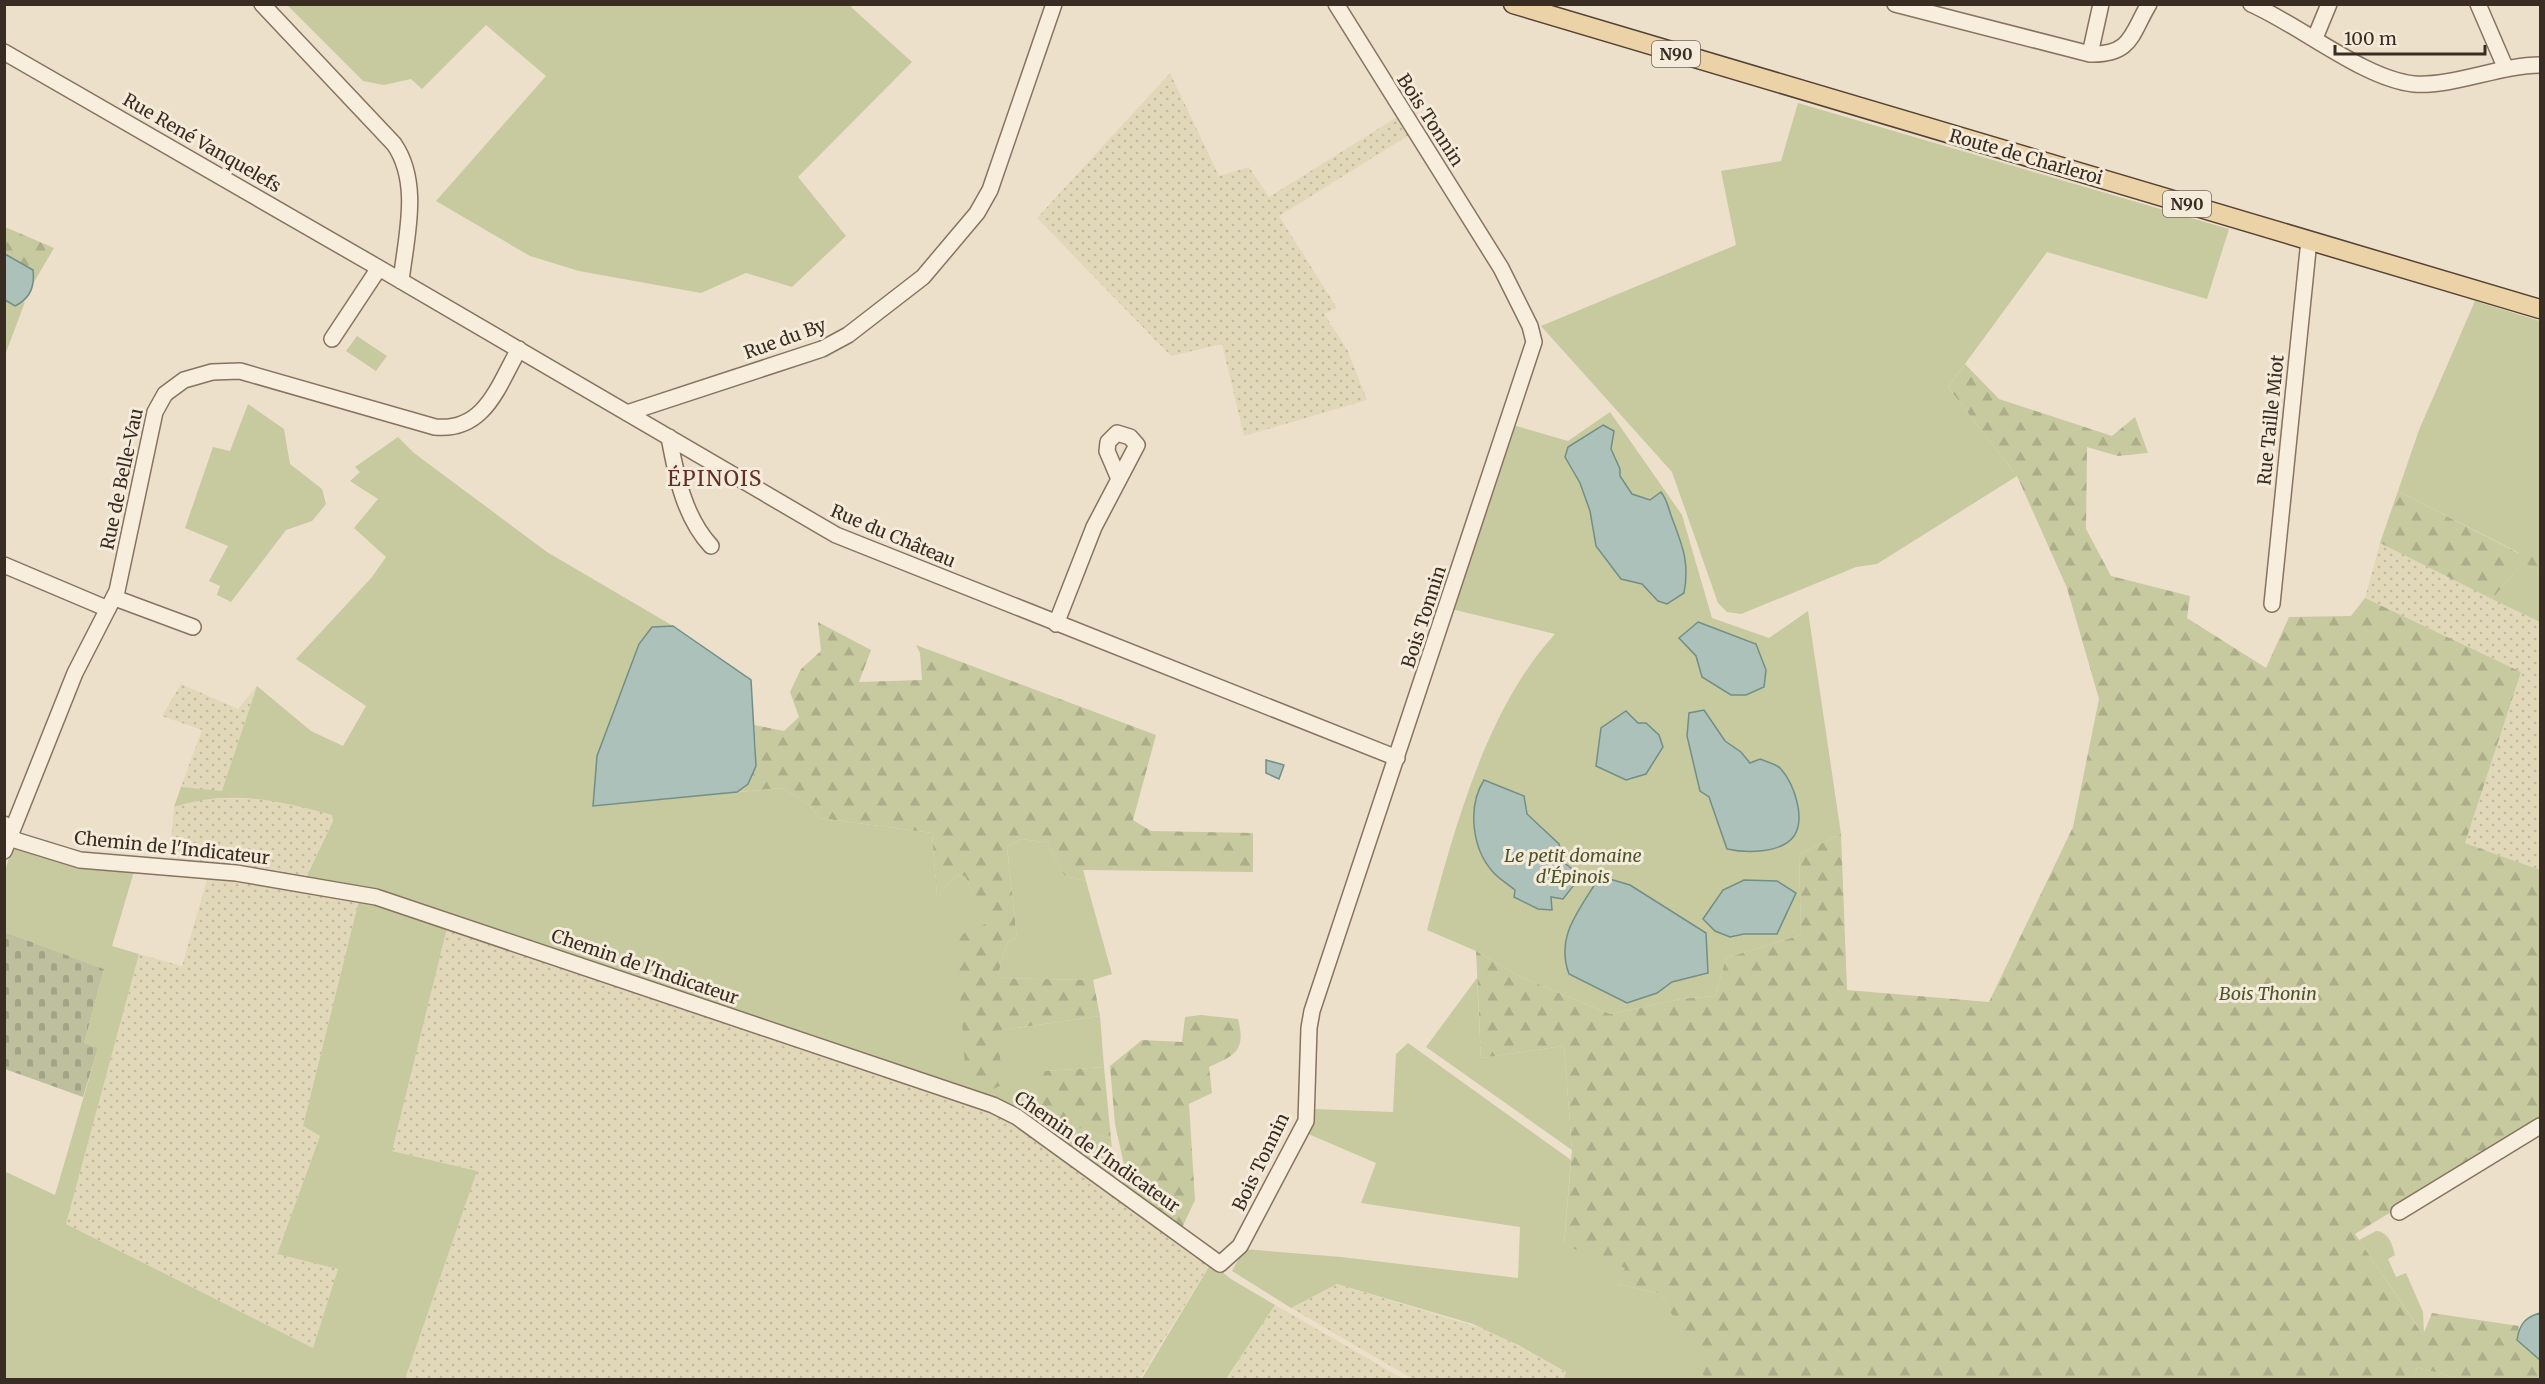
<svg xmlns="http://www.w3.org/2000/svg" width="2545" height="1384" viewBox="0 0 2545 1384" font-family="Merriweather,serif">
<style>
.farmland{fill:url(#farmland-dots)}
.green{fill:#c7c99f}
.forest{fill:url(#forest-firs)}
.cemetery{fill:url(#cemetery-stones)}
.water{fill:#abc1b9;stroke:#728f86;stroke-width:1.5}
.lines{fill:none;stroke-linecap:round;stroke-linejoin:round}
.minor-casing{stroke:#877360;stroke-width:18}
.major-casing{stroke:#564234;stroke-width:21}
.minor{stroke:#f7eede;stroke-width:15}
.major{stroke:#ebd2a7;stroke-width:18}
.labels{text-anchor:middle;stroke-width:6;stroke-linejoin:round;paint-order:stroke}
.shield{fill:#f4ebda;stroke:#716559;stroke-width:1.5}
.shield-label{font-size:16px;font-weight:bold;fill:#392c22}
.street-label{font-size:18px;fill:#392c22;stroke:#f4ebda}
.park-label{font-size:18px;font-style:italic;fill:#4c542a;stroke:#f4ebda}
.quarter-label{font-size:21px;letter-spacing:1.5px;fill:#632f25;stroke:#f4ebda}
</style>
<defs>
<pattern id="farmland-dots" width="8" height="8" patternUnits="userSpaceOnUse" patternTransform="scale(1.5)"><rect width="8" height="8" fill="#e1d8b9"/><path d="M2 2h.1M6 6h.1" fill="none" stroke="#c2ba9f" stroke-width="1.8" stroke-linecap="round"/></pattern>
<pattern id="forest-firs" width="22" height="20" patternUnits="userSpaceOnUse" patternTransform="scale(1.5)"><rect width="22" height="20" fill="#c7c99f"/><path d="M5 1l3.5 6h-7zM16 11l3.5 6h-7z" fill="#acad89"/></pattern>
<pattern id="cemetery-stones" width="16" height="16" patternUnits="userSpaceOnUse" patternTransform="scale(1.5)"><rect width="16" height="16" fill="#bdbf9d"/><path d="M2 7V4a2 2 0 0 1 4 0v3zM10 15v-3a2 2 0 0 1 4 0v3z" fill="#a3a487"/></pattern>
</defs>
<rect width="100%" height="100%" fill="#ece0cb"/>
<path class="farmland" d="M1170 73 1219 176 1249 167 1269 197 1397 117 1409 135 1279 216 1337 308 1324 314 1347 349 1367 400 1244 436 1222 344 1171 356 1037 218Z
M2380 543 2540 622V870L2465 843 2521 672 2365 598Z
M181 684 238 709 257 686 222 792 181 787 202 730 162 716Z
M232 798 279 800 332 815 333 820 305 880 169 862 174 807 194 800Z
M209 873 360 896 303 1126 320 1136 277 1253 338 1269 313 1348 66 1224 139 954 182 966Z
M448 924 1001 1113 1211 1262 1140 1379H405L477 1171 392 1151Z
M1337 1284 1491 1331 1567 1373 1564 1380 1413 1379 1291 1308Z
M1275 1305 1355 1351 1403 1379 1226 1380Z"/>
<path class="green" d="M287 5H853L851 7 912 62 798 177 846 236 792 287 746 273 701 293 579 271 530 256 436 201 546 76 486 25 422 89 411 79 384 85 363 81Z
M1798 103 2229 229 2207 299 2047 252 1948 387 2017 476 1877 564 1856 567 1741 614 1727 612 1718 603 1672 472 1541 326 1736 245 1721 171 1781 161Z
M5 300 15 306 25 302 5 355Z
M2475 301 2540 321V540L2535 537 2519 553 2398 491 2419 430Z
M357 336 387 356 376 371 346 351Z
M248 404 284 429 290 464 322 489 326 504 312 521 286 530 231 602 217 595 220 586 209 581 228 546 185 528 213 447 230 451Z
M1610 412 1682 515 1712 618 1769 638 1808 611 1841 834 1799 854 1801 935 1726 958 1715 996 1681 999 1610 1014 1521 977 1476 951 1427 930C1454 831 1485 710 1555 634L1451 609 1513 425 1568 441Z
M398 437 414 453 547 552 673 626 652 627 639 644 614 804 783 788 809 805 820 818 932 833 937 897 957 875 965 876 989 924 953 959 995 1031 1100 1016 1104 1067 1045 1071 1032 1112 1111 1139 1115 1182 1029 1121 305 880 333 821 332 815C279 800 227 789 174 807L181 787 222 791 257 686 311 731 343 746 366 706 296 659 372 577 386 557 354 528 378 499 350 481 360 472 355 467Z
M2523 563 2540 571V622L2492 599Z
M1022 839 1048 843 1065 876 1086 881 1112 974 1093 980 997 978 1007 943 1017 938 1007 847Z
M15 849 135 868 112 946 139 954 66 1224 313 1348 338 1269 277 1254 320 1136 303 1126 360 896 448 924 392 1151 477 1171 405 1379H5L4 1171 55 1195 98 1048 84 1043 104 969 5 932C5 912 0 861 15 849Z
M1477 978 1481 1058 1564 1046 1572 1150 1426 1047Z
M1408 1043 1571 1160 1564 1244 1626 1268 1618 1284 1661 1294 1705 1376 1703 1380 1564 1379 1566 1372 1518 1345 1473 1324 1337 1284 1291 1308 1232 1271 1244 1249 1341 1257 1518 1278 1520 1227 1361 1203 1376 1163 1306 1133 1313 1109 1393 1112 1396 1054Z
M2376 1231C2389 1232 2392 1244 2395 1255L2388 1259 2396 1277 2406 1273 2423 1312 2424 1336 2359 1240Z
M1211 1263 1231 1279 1275 1305 1226 1379 1141 1380Z
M2417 1367 2460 1379 2414 1380Z"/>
<path class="forest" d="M5 227 54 248 34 282 33 270 5 254Z
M1965 364 1999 399 2112 436 2135 417 2148 453 2118 456 2087 447 2086 529 2111 576 2190 596 2187 618 2266 668 2289 617 2351 616 2365 598 2521 672 2465 843 2540 870V1121L2355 1234 2423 1335 2432 1313 2519 1326 2517 1340 2540 1360V1379H2460L2417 1367 2414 1380 1703 1379 1704 1376 1661 1294 1618 1284 1625 1268 1564 1245 1572 1150 1564 1046 1481 1058 1476 951 1521 977 1610 1014 1681 999 1715 996 1726 958 1801 935 1799 854 1841 834 1847 990 1989 1002 2073 827 2099 699 2067 588 2017 476 1948 387Z
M2398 491 2518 553 2535 536 2540 539V571L2523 563 2492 599 2380 543Z
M818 622 871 650 859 682 922 680 920 653 916 645 1156 735 1133 820 1151 831 1253 833V872L1083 870 1086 881 1065 876 1048 843 1022 839 1007 847 1017 938 1007 943 997 978 1093 980 1100 1016 996 1031 1004 1084 991 1090 966 1083 959 974 953 959 960 935 988 923 965 876 957 875 937 897 932 833 820 818 809 805 783 788 737 792C762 773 756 753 754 725L784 731 799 717 790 692 801 669 821 651Z
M1201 1015 1238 1019C1246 1050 1236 1055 1209 1067L1212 1093 1189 1104 1195 1200 1181 1230 1123 1187 1125 1169 1115 1124 1110 1066 1142 1040 1182 1042 1185 1017Z
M1104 1067 1111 1139 1032 1112 1033 1097 1045 1071Z"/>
<path class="cemetery" d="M5 932 104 969 84 1043 98 1048 83 1097 5 1069Z"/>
<path class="water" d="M5 254 33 270C35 286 30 299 15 306L5 300Z
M1603 425 1614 431 1611 449 1620 469V476L1632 494 1650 500 1661 492C1668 501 1668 508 1672 518 1682 545 1690 562 1684 593L1667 604 1658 601 1642 584 1621 579 1596 546 1590 511 1580 483 1565 457 1568 447Z
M1698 622 1756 644 1766 670 1764 687 1746 695H1731L1702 677 1696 656 1679 638Z
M673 626 751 680 756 766 748 784 737 792 593 806 597 756 639 644 652 627Z
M1704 710 1725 741 1741 752 1750 763 1760 759C1767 762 1777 764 1781 769 1794 784 1806 818 1794 836 1781 854 1745 853 1727 849L1709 797 1700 791 1687 736 1689 713Z
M1626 711 1638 723H1646L1659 735 1663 747 1646 774 1626 780 1596 766 1601 728Z
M1266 760 1284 765 1279 779 1266 773Z
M1484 780 1524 796 1527 814 1559 844 1562 861 1581 876 1563 899 1551 897 1552 910 1538 909 1514 897 1515 890C1508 884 1499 879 1493 872 1472 849 1467 807 1484 780Z
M1603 877 1630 885 1706 933 1708 973 1672 982 1657 993 1627 1003 1569 974C1555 936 1579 911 1598 879Z
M1744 880 1777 881 1796 893 1777 934H1744L1730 937 1715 931 1703 919 1723 890Z
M2540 1313V1360L2517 1340C2519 1325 2525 1317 2540 1313Z"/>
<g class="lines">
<g class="minor-casing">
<path id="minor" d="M262 4 394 144C421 183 406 237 401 281
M1895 4 2090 54C2132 55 2131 34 2149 4
M2251 4C2300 25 2364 79 2414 84 2452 87 2500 65 2540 65
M2478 4 2506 69
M2315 38 2329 4
M4 52 379 268 836 535 1397 758
M2090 54 2101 4
M332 339 379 268
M627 413 822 349 848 335 923 277 977 213 990 190 1054 4
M669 437C676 475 684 517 711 546
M4 565 108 609
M115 598 193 627
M2272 604 2309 240
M1056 624 1094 527 1137 445 1130 437 1117 433 1108 442 1107 451 1119 479
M4 824 15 840 80 860 236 873 376 897 993 1105 1017 1117 1220 1264 1240 1246 1306 1121 1309 1028 1312 1011 1534 342 1530 326 1501 268 1336 4
M4 851 75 673 117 591 155 412 165 394 184 380 212 372 240 371 435 427C485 432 498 386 519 349
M2399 1212 2540 1126"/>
</g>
<g class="major-casing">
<path id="major" d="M1513 4 2540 309"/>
</g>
<use href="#minor" class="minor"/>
<use href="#major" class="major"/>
</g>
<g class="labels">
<g class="shield">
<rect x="1652" y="41" width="48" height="26" rx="4.5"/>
<rect x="2163" y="191" width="48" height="26" rx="4.5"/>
</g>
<g class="shield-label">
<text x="1676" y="60">N90</text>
<text x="2187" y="210">N90</text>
</g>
<g class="street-label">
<text transform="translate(1430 120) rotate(57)" y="6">Bois Tonnin</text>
<text transform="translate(202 143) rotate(30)" y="6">Rue René Vanquelefs</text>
<text transform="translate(2026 157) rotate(16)" y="6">Route de Charleroi</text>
<text transform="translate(785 339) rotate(-20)" y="6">Rue du By</text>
<text transform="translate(2271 420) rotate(-84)" y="6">Rue Taille Miot</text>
<text transform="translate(122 479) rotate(-78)" y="6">Rue de Belle-Vau</text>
<text transform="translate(893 536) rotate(23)" y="6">Rue du Château</text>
<text transform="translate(1424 617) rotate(-72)" y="6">Bois Tonnin</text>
<text transform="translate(172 848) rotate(6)" y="6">Chemin de l'Indicateur</text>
<text transform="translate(645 967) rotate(19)" y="6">Chemin de l'Indicateur</text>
<text transform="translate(1097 1152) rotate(35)" y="6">Chemin de l'Indicateur</text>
<text transform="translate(1261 1162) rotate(-64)" y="6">Bois Tonnin</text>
</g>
<g class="park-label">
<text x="1573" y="862">Le petit domaine<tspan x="1573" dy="21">d'Épinois</tspan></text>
<text x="2268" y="1000">Bois Thonin</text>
</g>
<g class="quarter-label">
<text x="715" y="486">ÉPINOIS</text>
</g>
</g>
<rect width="2545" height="1384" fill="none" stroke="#392c22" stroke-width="12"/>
<path d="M2335 45v9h150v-9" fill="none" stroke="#392c22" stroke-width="3"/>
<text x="2344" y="45" font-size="18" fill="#392c22" stroke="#f4ebda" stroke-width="4.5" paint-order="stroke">100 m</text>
</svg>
